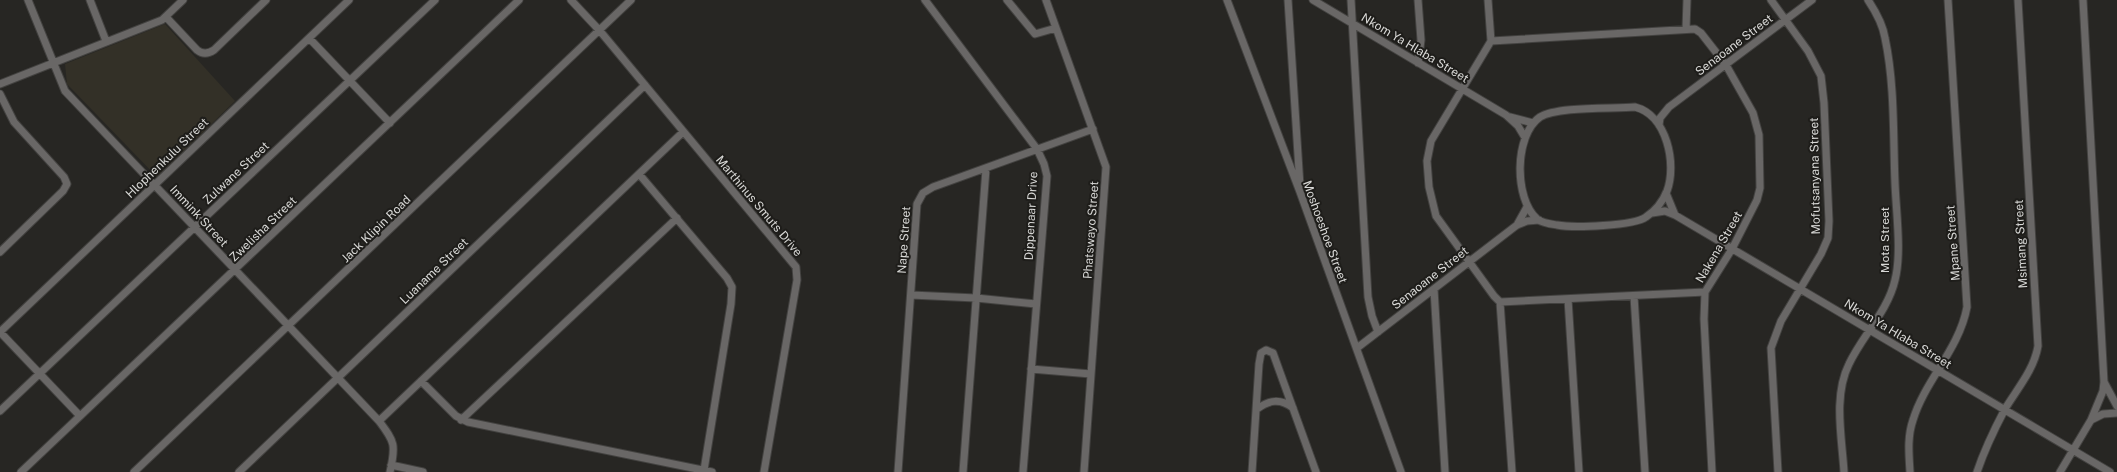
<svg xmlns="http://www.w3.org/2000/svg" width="2117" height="472" viewBox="0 0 2117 472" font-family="'Public Sans',sans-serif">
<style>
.built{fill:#333027}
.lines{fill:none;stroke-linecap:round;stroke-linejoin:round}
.minor-casing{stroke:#434240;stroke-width:9}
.minor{stroke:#696766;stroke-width:7}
.labels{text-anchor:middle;stroke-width:4;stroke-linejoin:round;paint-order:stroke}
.street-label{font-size:12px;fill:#d8d8d6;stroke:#1e1d1a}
</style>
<rect width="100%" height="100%" fill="#272623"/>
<path class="built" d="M165 24 235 101 157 177 67 84 65 64Z"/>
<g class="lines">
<g class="minor-casing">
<path id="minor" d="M28 0 65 91 379 421C395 442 396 445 390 472
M90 0 106 41
M571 0 600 31 796 267 797 280 764 472
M925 0 1037 149 1044 164 1047 176 1023 472
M1007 0 1035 34 1056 28
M1046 0 1106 167 1084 472
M1227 0 1300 192 1401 472
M1288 0 1300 186
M1313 0 1506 115 1518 126 1524 136
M1351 0 1368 297 1372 316 1378 332
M1488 0 1491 41
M1771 0 1808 51 1821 76 1824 103 1829 221 1828 238 1821 254 1781 321 1771 348 1778 472
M2083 0 2104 382 2103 391 2091 420
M166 17 197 50C202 54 208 54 214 50L266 0
M1686 29 1687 0
M309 38 390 123
M1491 41 1695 29 1701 33 1726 65 1753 113 1759 135 1760 188 1757 200 1732 249 1705 292 1704 319 1712 472
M1491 41 1431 141 1427 161 1429 187 1436 216 1494 296 1500 302 1705 292
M1418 63 1421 40 1418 0
M0 84 162 20 183 0
M0 94 14 122 64 177 67 184 63 191 0 252
M1635 107C1667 115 1677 164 1667 191 1663 201 1655 211 1646 217 1634 226 1573 228 1557 225 1550 224 1542 223 1537 219 1514 199 1514 135 1540 117 1557 106 1613 109 1635 107Z
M1510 117 1533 123
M1659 125 1660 118 1669 107 1812 0
M639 174 727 278 732 287 731 304 704 470
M1666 193 1675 215
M1652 213 1665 211 1675 215 2110 472
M1517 225 1527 207
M1434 289 1445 472
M911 295 976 298 1036 304
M1634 296 1645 472
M1568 299 1579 472
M1500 302 1512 472
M0 332 349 0
M0 332 80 416
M1357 348 1517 225 1527 221 1539 220
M1031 369 1091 374
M421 381 456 416 468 422 712 472
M2104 382 2117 406
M1257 409C1269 400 1280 398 1293 408
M0 411 435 0
M461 420 677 218
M379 421 683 132
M391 465 423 472
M21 472 519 0
M134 472 631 0
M239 472 645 85
M898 472 917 204 923 193 933 187 1093 129
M963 472 986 169
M1252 472 1259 364 1261 353 1266 350 1273 353 1316 472
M1844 472C1842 438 1833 396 1849 364 1862 336 1888 311 1895 280 1902 253 1896 211 1895 183 1893 136 1895 85 1885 38 1883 25 1876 12 1868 0
M1910 472C1909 455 1907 437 1913 420 1925 380 1959 350 1967 307L1948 0
M1977 472C1984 451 1995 428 2005 409 2017 389 2034 370 2038 346L2018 0
M2060 472 2091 420 2103 414 2117 413"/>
</g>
<use href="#minor" class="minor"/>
</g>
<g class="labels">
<g class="street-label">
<text transform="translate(1734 45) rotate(-37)" y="4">Senaoane Street</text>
<text transform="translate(1415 48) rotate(31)" y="4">Nkom Ya Hlaba Street</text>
<text transform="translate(167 158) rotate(-44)" y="4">Hlophenkulu Street</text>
<text transform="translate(236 173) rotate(-43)" y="4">Zulwane Street</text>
<text transform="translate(1815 176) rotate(-91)" y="4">Mofutsanyana Street</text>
<text transform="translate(759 206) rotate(50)" y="4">Marthinus Smuts Drive</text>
<text transform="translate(199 216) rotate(47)" y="4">Immink Street</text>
<text transform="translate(1031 216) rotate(-87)" y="4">Dippenaar Drive</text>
<text transform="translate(263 229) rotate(-44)" y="4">Zwelisha Street</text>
<text transform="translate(376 229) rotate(-44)" y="4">Jack Klipin Road</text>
<text transform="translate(1091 230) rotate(-86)" y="4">Phatswayo Street</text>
<text transform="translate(1325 232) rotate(70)" y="4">Moshoeshoe Street</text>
<text transform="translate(904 240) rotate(-86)" y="4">Nape Street</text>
<text transform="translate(1885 240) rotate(-90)" y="4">Mota Street</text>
<text transform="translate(1953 243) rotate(-94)" y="4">Mpane Street</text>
<text transform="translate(2021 244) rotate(-93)" y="4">Msimang Street</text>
<text transform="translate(1719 247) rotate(-60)" y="4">Nakena Street</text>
<text transform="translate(434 271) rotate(-44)" y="4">Luaname Street</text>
<text transform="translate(1430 278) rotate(-38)" y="4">Senaoane Street</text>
<text transform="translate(1898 334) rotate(31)" y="4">Nkom Ya Hlaba Street</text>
</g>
</g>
</svg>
